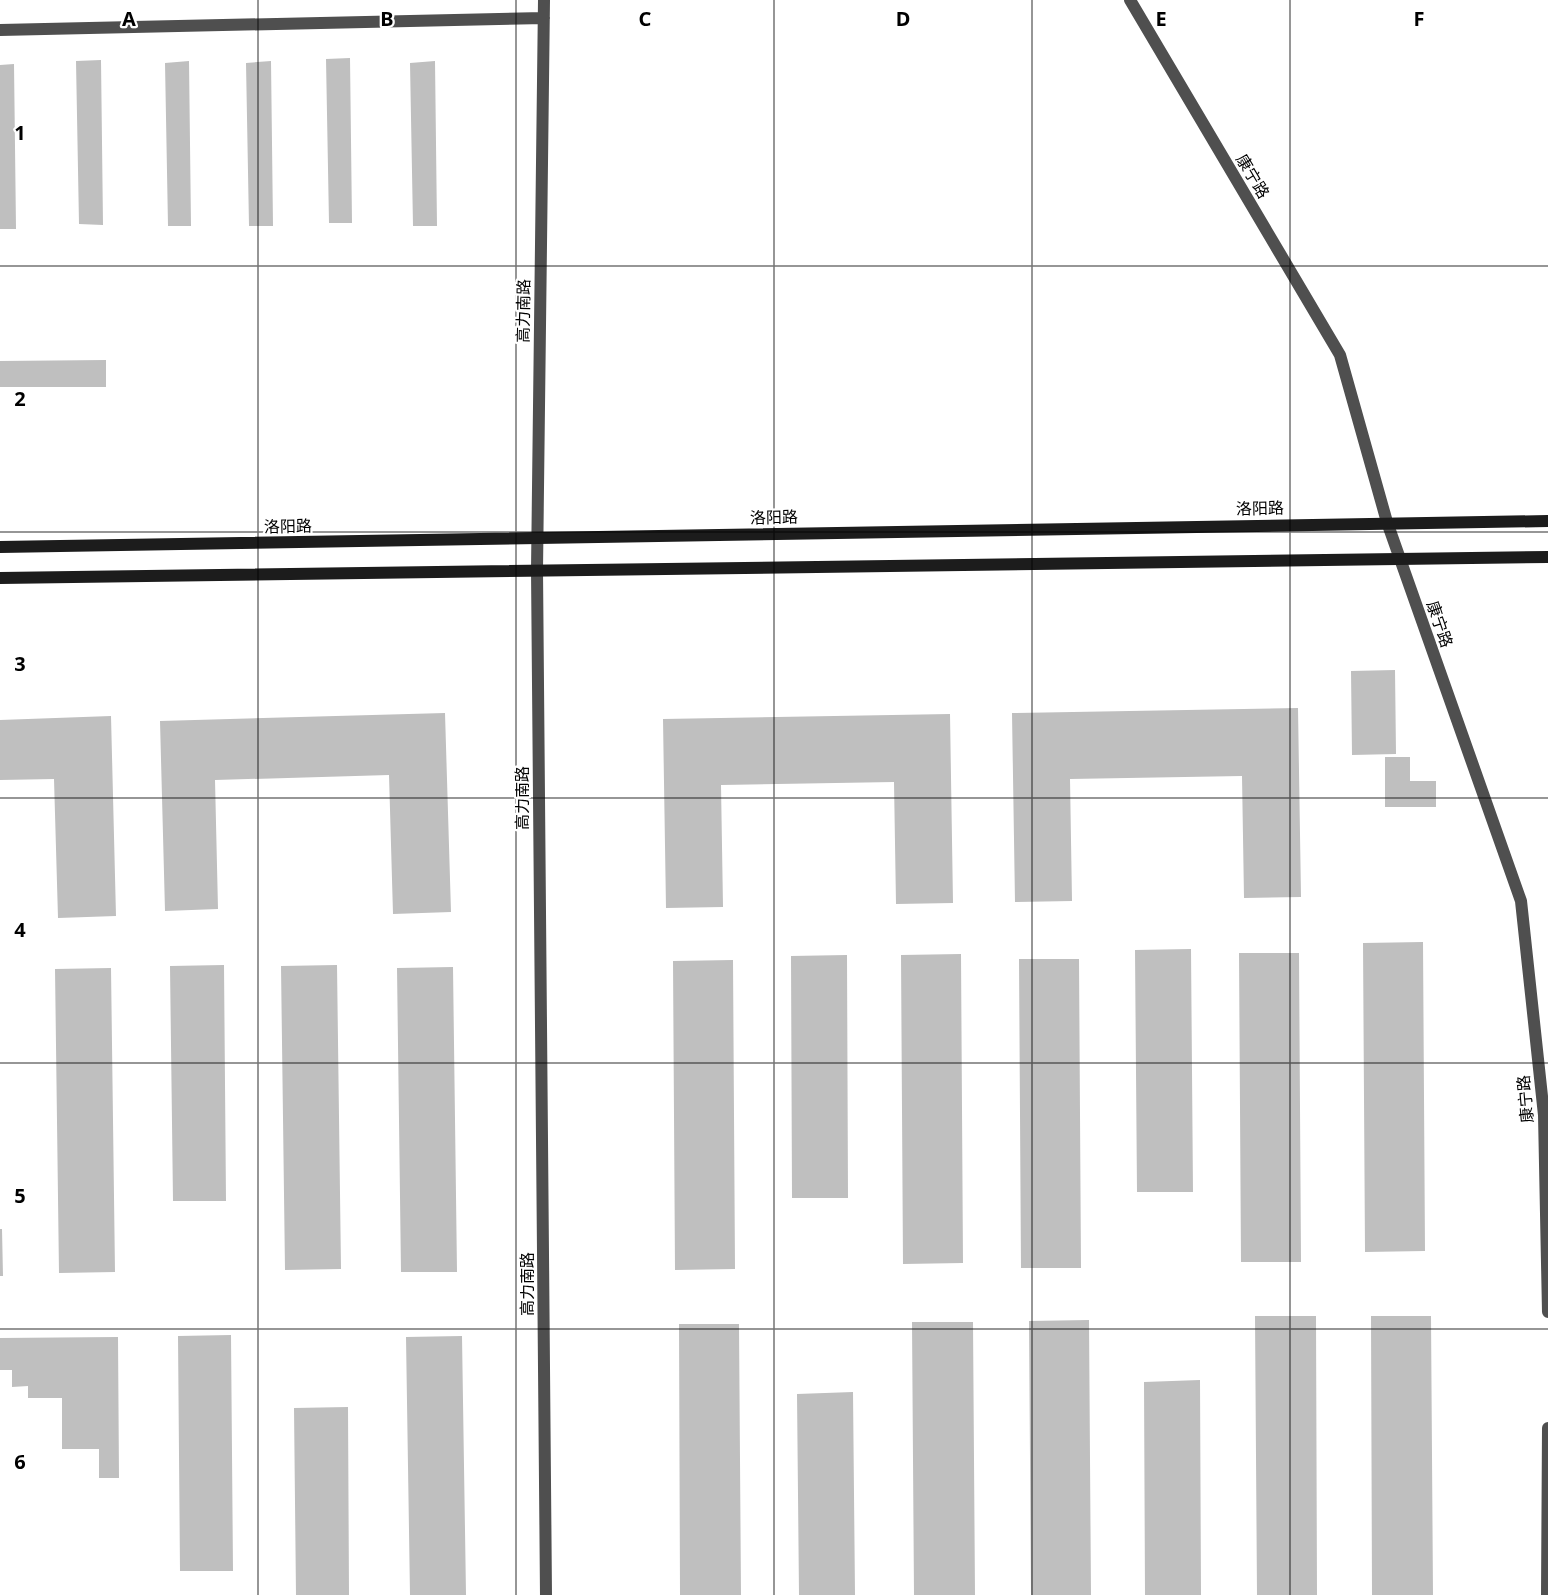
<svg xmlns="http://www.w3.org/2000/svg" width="1548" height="1595" viewBox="0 0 1548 1595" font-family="'Noto Sans','Noto Sans SC',sans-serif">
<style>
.building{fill:#bfbfbf}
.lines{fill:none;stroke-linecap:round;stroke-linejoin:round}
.street{stroke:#4f4f4f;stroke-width:12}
.secondary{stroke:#1c1c1c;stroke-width:12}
.grid{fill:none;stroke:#000;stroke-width:1.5;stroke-opacity:0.55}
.labels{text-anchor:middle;stroke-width:4.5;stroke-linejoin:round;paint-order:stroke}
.street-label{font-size:16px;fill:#000;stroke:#fff}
.grid-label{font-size:20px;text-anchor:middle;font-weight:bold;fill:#000;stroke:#fff;stroke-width:4.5;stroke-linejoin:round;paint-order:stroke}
</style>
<rect width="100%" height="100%" fill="#fff"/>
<path class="building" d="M350 58 352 223H329L326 59Z
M101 60 103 225 79 224 76 61Z
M189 61 191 226H168L165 63Z
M271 61 273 226H249L246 63Z
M435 61 437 226H413L410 63Z
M14 64 16 229H0V65Z
M106 360V387H0V361Z
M1395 670 1396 754 1352 755 1351 671Z
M1298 708 1301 897 1244 898 1242 776 1070 779 1072 901 1015 902 1012 713Z
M445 713 451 912 393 914 389 775 215 780 218 909 165 911 160 721Z
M950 714 953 903 896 904 894 782 721 785 723 907 666 908 663 719Z
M111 716 116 916 58 918 54 779 0 780V720Z
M1385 757H1410V781H1436V807H1385Z
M1423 942 1425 1251 1365 1252 1363 943Z
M1191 949 1193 1192H1137L1135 950Z
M1239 953H1299L1301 1262H1241Z
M961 954 963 1263 903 1264 901 955Z
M847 955 848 1198H792L791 956Z
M1019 959H1079L1081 1268H1021Z
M733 960 735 1269 675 1270 673 961Z
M224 965 226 1201H173L170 966Z
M337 965 341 1269 285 1270 281 966Z
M453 967 457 1272H401L397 968Z
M111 968 115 1272 59 1273 55 969Z
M0 1229H2L3 1276H0Z
M1255 1316H1316L1317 1595H1257Z
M1371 1316H1431L1433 1595H1372Z
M1089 1320 1091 1595H1031L1029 1321Z
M912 1322H973L975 1595H914Z
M679 1324H739L741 1595H680Z
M231 1335 233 1571H180L178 1336Z
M462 1336 466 1595H410L406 1337Z
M118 1337 119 1478H99V1449H62V1398H28V1386L12 1387V1370H0V1338Z
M1200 1380 1201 1595H1145L1144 1382Z
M853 1392 855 1595H799L797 1394Z
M348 1407 349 1595H296L294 1408Z"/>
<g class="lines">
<path class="street" d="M544 0 537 570 546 1595
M1130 0 1340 355 1387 522 1521 901 1544 1115 1548 1312
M0 30 544 18
M1547 1595 1548 1428"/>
<path class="secondary" d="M0 547 1548 521
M0 578 1548 557"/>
</g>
<path class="grid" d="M258 0V1595M516 0V1595M774 0V1595M1032 0V1595M1290 0V1595M0 266H1548M0 532H1548M0 798H1548M0 1063H1548M0 1329H1548"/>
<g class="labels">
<g class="street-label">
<text transform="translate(1253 176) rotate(59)" y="6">康宁路</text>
<text transform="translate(523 311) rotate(-89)" y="6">高力南路</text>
<text transform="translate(1260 508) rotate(-1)" y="6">洛阳路</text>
<text transform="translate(774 517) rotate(-1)" y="6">洛阳路</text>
<text transform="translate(288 526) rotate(-1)" y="6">洛阳路</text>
<text transform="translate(1440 624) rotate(71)" y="6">康宁路</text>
<text transform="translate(522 798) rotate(-90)" y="6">高力南路</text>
<text transform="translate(1525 1099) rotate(-95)" y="6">康宁路</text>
<text transform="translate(527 1284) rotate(-90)" y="6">高力南路</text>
</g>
</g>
<g class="grid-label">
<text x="129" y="26">A</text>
<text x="387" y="26">B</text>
<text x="645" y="26">C</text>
<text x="903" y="26">D</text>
<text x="1161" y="26">E</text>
<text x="1419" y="26">F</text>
<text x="20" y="140">1</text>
<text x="20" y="406">2</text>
<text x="20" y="671">3</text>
<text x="20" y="937">4</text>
<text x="20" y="1203">5</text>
<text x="20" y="1469">6</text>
</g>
</svg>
